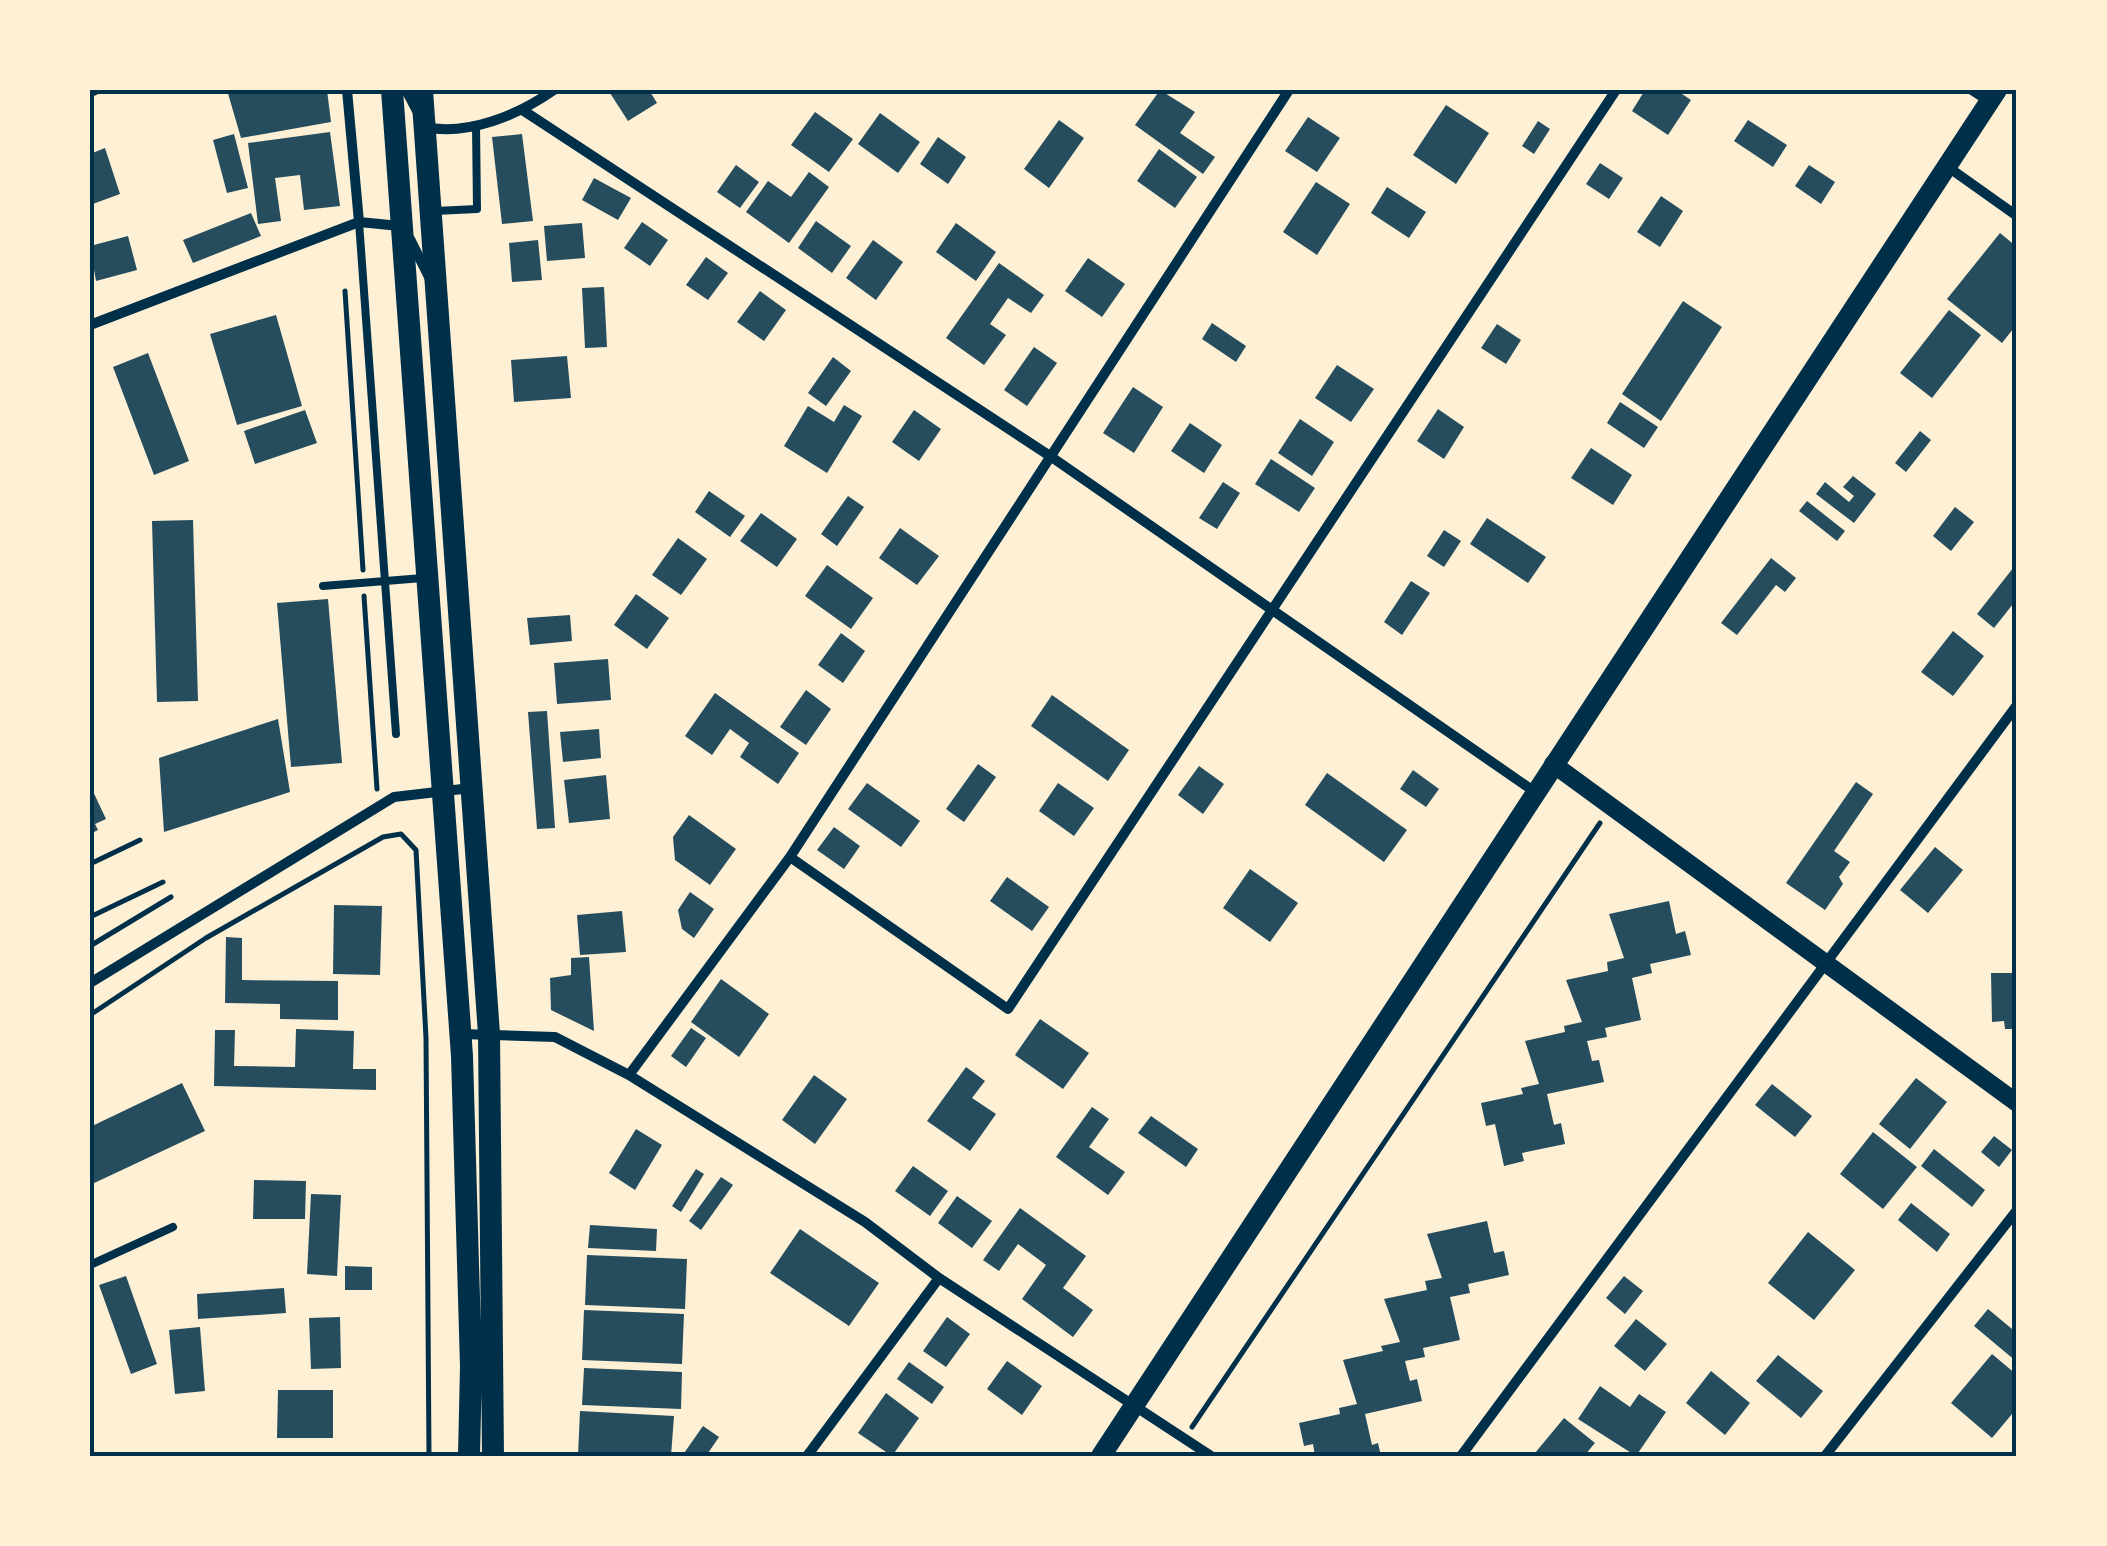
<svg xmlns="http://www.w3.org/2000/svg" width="2107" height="1546" viewBox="0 0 2107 1546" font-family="'Alegreya Sans',sans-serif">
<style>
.building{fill:#264d5e}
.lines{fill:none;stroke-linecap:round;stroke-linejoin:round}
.path{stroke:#003049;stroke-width:5}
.service{stroke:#003049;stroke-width:8}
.minor{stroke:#003049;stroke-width:10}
.tertiary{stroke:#003049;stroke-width:18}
.secondary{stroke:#003049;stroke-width:20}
.primary{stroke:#003049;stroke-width:22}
.neatline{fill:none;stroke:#003049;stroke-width:4}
</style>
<rect width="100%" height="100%" fill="#fdf0d5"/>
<path class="building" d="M227 90H327L331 122 241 138Z
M615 90H649L657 103 628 121 610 93Z
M1160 90 1195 112 1180 133 1215 157 1203 174 1135 125Z
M1645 90H1676L1691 100 1668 135 1632 111Z
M1446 105 1489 133 1456 184 1413 155Z
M815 112 853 139 829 172 791 145Z
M880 113 920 142 898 173 858 144Z
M1308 117 1340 138 1317 172 1285 151Z
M1059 120 1084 138 1049 188 1024 169Z
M1748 120 1787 145 1773 167 1734 141Z
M1538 121 1550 129 1534 154 1522 146Z
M330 132 340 206 304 210 300 175 275 178 281 221 258 224 248 143Z
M234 134 248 188 227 193 213 140Z
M522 134 533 221 502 224 492 137Z
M938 137 966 157 948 184 920 164Z
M105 148 120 194 90 205V154Z
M1159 149 1197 177 1175 208 1137 181Z
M1600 163 1623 178 1609 199 1586 184Z
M736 165 759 182 740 208 717 192Z
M1809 165 1835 182 1821 204 1795 186Z
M809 172 829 187 789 243 746 212 768 181 791 197Z
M594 178 631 198 618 220 582 200Z
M1316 182 1350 204 1317 255 1283 232Z
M1387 187 1426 212 1409 238 1371 213Z
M1661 196 1683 211 1660 247 1637 232Z
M251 213 261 236 193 263 183 240Z
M816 221 851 246 832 273 798 248Z
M642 222 668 240 650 266 624 248Z
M582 223 585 258 547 261 544 226Z
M956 223 996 252 976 281 936 252Z
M2000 233 2017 247V324L2002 343 1947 299Z
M128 236 137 270 96 281 90 246Z
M538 240 542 280 512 282 509 243Z
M873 240 903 262 876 300 846 278Z
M706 257 728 273 708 300 686 285Z
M1088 258 1125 284 1102 317 1065 291Z
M999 263 1044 295 1031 313 1008 298 990 324 1006 335 984 365 946 338Z
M604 287 607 347 585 348 582 288Z
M760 291 786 310 764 341 737 322Z
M1683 301 1722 327 1661 421 1622 394Z
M1949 310 1981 335 1932 398 1900 373Z
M276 315 302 406 237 425 210 334Z
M1212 323 1246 346 1236 362 1202 339Z
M1497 324 1521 340 1506 364 1481 348Z
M1034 347 1057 363 1027 406 1004 390Z
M148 353 189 461 154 475 113 367Z
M567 356 571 398 514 402 511 360Z
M833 357 851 371 826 406 808 393Z
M1337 365 1374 389 1351 422 1315 398Z
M1133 387 1163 407 1134 453 1103 433Z
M1620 402 1658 427 1644 448 1607 423Z
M844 405 862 416 827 473 784 446 808 406 834 422Z
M1438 409 1464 427 1444 459 1417 441Z
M305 410 317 443 255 464 244 431Z
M914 410 941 429 919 461 892 442Z
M1300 419 1334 442 1312 476 1278 453Z
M1190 423 1222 445 1204 473 1171 451Z
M1920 431 1931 440 1906 472 1895 463Z
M1591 448 1632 475 1613 505 1571 478Z
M1271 459 1315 488 1299 512 1255 484Z
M1853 476 1876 494 1854 523 1816 494 1825 482 1849 502 1854 496 1843 487Z
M1223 482 1240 493 1217 529 1199 518Z
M709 491 745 516 730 537 695 512Z
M848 496 864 507 837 546 821 534Z
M1807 501 1845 531 1837 541 1799 511Z
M1955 507 1974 522 1951 551 1933 536Z
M761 513 797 539 777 567 740 541Z
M1487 518 1546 557 1528 583 1470 544Z
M193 520 198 701 157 702 152 521Z
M900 528 939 556 917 585 879 558Z
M1444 530 1461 541 1444 567 1427 556Z
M678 538 707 559 681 595 652 575Z
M1771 558 1796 578 1785 592 1776 585 1737 635 1721 623Z
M2017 563V599L1994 628 1977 614Z
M827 565 873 598 851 629 805 596Z
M1411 581 1430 593 1402 635 1384 622Z
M636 594 669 618 647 649 614 625Z
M328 599 342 763 291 767 277 603Z
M570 615 572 641 530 645 527 618Z
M1953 631 1984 656 1953 696 1921 672Z
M841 633 865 651 843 683 818 665Z
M608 659 611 700 557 704 554 663Z
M806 690 831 709 806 745 780 727Z
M715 693 799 753 778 784 740 757 749 743 730 729 712 755 685 736Z
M1052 695 1129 750 1108 781 1031 726Z
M547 711 555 828 537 829 528 712Z
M278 719 290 792 164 832 159 758Z
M599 729 601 758 563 762 560 732Z
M978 764 996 777 964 822 946 809Z
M1199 766 1224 784 1203 814 1178 795Z
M1413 770 1439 789 1426 807 1400 789Z
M1327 773 1407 830 1384 862 1305 805Z
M606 775 610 819 569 823 564 780Z
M1856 782 1873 794 1834 851 1850 862 1839 877 1843 884 1825 910 1786 883Z
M867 783 920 821 901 847 848 809Z
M1058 783 1094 808 1074 836 1039 811Z
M90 785 106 819 95 824 98 830 90 834Z
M689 815 736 849 710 885 675 860 673 837Z
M834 827 860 846 844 869 817 850Z
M1935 847 1963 870 1928 913 1900 890Z
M1250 869 1298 903 1270 942 1223 908Z
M1007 877 1049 907 1032 931 990 901Z
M690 892 714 909 694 938 682 929 678 910Z
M1669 901 1676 934 1685 931 1691 955 1650 964 1652 973 1632 978 1641 1020 1605 1028 1607 1037 1587 1041 1592 1061 1599 1060 1604 1082 1547 1094 1554 1125 1561 1123 1565 1144 1522 1153 1524 1161 1504 1166 1495 1124 1486 1126 1481 1103 1523 1094 1521 1088 1539 1084 1525 1041 1565 1032 1564 1026 1582 1022 1566 980 1608 971 1607 962 1624 958 1609 914Z
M334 905 382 906 380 975 333 974Z
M622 911 626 952 580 955 577 915Z
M226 937 242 938V980L338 981V1020L280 1019V1004L225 1003Z
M589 957 594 1031 551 1010 550 978 571 975V958Z
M1991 973H2017V1029H2005L2004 1021 1992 1022Z
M721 979 769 1014 739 1057 691 1022Z
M1040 1019 1089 1053 1063 1089 1015 1055Z
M691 1028 706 1038 686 1067 671 1056Z
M296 1029 354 1031 353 1069H376V1090L214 1086 215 1030H235L234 1066 295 1067Z
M966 1067 985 1081 972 1098 996 1114 970 1151 927 1121Z
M814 1075 847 1099 815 1144 782 1120Z
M1916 1078 1947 1102 1910 1149 1879 1124Z
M182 1083 205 1131 90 1185V1127Z
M1772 1084 1812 1116 1795 1137 1755 1105Z
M1092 1107 1109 1119 1089 1147 1125 1172 1108 1195 1056 1157Z
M1151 1116 1198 1149 1186 1167 1138 1133Z
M636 1129 662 1145 635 1190 609 1173Z
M1873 1132 1917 1167 1883 1209 1840 1174Z
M1994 1136 2012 1150 1999 1167 1981 1152Z
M1934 1149 1985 1190 1972 1207 1921 1166Z
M913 1166 948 1191 930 1216 895 1191Z
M696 1169 704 1174 681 1212 672 1206Z
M721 1177 733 1185 701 1230 689 1221Z
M254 1180 306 1181 305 1219H253Z
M311 1194 341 1195 337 1276 307 1274Z
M957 1196 992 1221 972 1248 938 1223Z
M1911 1203 1950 1234 1937 1252 1898 1220Z
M1020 1208 1086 1256 1063 1288 1093 1310 1073 1337 1022 1299 1046 1265 1018 1244 999 1271 983 1260Z
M1487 1221 1494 1253 1504 1251 1509 1275 1468 1284 1470 1293 1450 1297 1460 1340 1423 1348 1425 1357 1405 1361 1410 1381 1417 1379 1422 1401 1365 1414 1372 1445 1378 1443 1381 1456H1315L1313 1444 1304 1446 1299 1423 1340 1414 1339 1408 1357 1404 1343 1360 1383 1351 1381 1346 1400 1342 1384 1299 1427 1290 1425 1281 1442 1278 1427 1234Z
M590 1225 657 1229 656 1251 588 1248Z
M800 1229 879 1283 849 1326 770 1273Z
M1808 1232 1855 1270 1814 1320 1768 1283Z
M587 1255 687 1259 685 1309 585 1305Z
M345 1266 372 1267V1290H345Z
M126 1276 157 1364 131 1374 99 1285Z
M1624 1276 1643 1291 1625 1314 1606 1298Z
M284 1288 286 1313 198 1319 197 1294Z
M1988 1309 2012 1329 2017 1323V1362L1974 1326Z
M584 1310 684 1314 682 1364 582 1360Z
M340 1317 341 1368 311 1369 309 1318Z
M947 1317 970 1334 946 1367 923 1351Z
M1636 1319 1667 1344 1645 1371 1614 1346Z
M200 1327 205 1391 175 1394 169 1330Z
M1992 1354 2017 1375V1408L1992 1438 1951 1403Z
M1778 1355 1823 1391 1801 1418 1756 1381Z
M1007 1361 1042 1386 1022 1415 987 1389Z
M909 1362 944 1387 932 1404 897 1379Z
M584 1368 682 1372 681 1409 582 1405Z
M1711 1371 1750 1403 1725 1435 1686 1403Z
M1600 1386 1630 1407 1639 1394 1666 1412 1636 1456 1578 1419Z
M278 1390H333V1438H277Z
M886 1393 919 1418 892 1456 858 1433Z
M580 1411 674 1416 671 1456H578Z
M1564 1418 1595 1443 1584 1456H1538L1535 1453Z
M703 1426 719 1437 706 1456H682Z"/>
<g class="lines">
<path class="path" d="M345 291 363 570
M364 596 377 789
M90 864 140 840
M90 917 163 882
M90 946 171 897
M90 1015 206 938 383 837 401 834 416 850 426 1038 429 1456
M1192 1427 1600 823"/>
<path class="service" d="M435 211 477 209 476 125
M359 222 396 734
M323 586 423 578
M90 1265 173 1227"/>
<path class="minor" d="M347 90 359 222
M406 90 417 111
M1972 90 1989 101
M90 92 95 90
M524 111 1050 456 1535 792
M424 127C469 136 518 115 554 90
M1948 167 2017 216
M410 239 429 277
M90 325 359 222 400 226
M790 857 1008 1009 1616 90
M90 983 394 797 471 788
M461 1034 555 1037 629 1075 865 1222 939 1278 1211 1456
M629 1075 790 857 1289 90
M807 1456 939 1278
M1461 1456 2017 705
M1825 1456 2017 1210"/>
<path class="tertiary" d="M1553 764 2017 1103"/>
<path class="secondary" d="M1101 1456 1997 90"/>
<path class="primary" d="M392 90 462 1056 471 1367 469 1456
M422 90 489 1034 493 1456"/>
</g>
<rect width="2107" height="1546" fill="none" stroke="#fdf0d5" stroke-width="185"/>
<rect x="92" y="92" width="1922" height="1362" class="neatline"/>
</svg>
